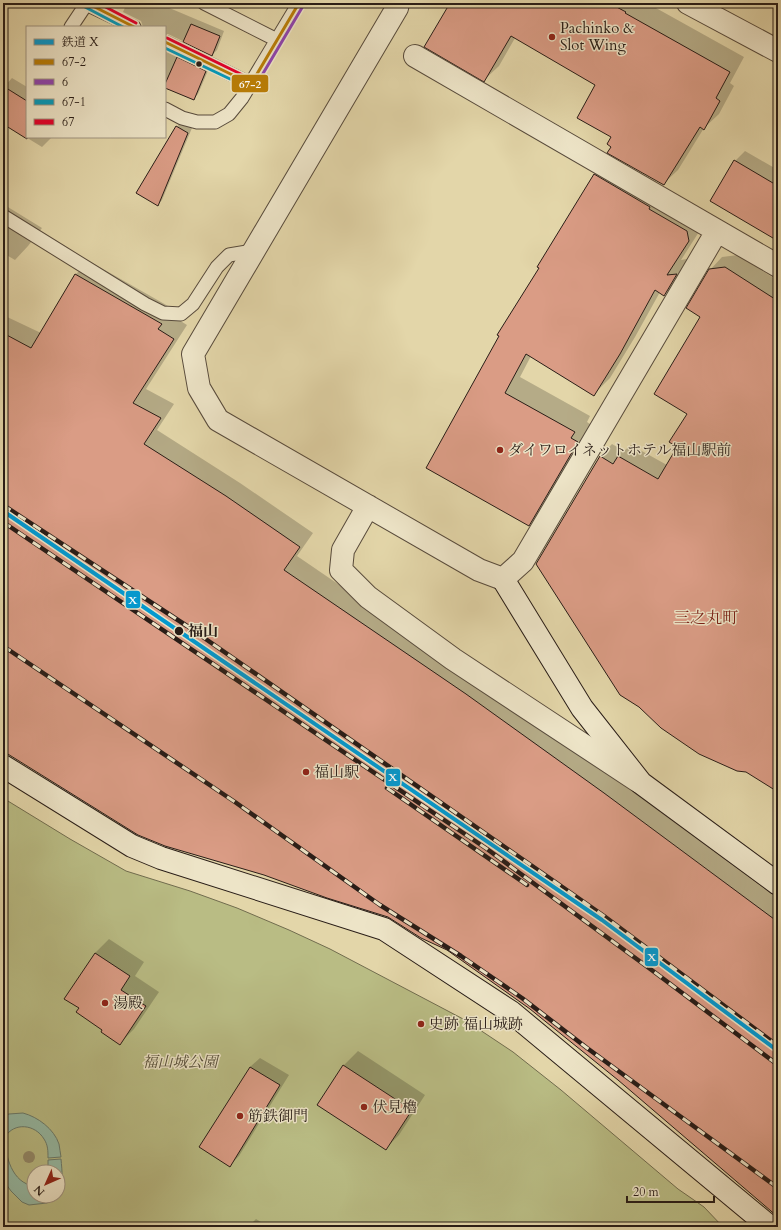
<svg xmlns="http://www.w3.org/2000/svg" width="781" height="1230" viewBox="0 0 781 1230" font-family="Cardo,'Noto Serif JP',serif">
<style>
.green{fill:#b9bc84;stroke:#716c4e;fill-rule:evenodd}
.water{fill:#96baa4;stroke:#6a7b6c}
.shadow{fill:#0003}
.building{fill:#da9c85;stroke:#291d17}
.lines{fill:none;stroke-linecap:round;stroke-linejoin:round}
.lane-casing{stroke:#584b3c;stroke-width:15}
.street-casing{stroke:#584b3c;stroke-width:24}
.secondary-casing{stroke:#291d17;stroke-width:24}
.lane{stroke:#ede4c7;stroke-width:13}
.street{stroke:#ede4c7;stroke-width:22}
.secondary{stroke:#ede4c7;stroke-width:22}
.rail-casing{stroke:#291d17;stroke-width:4.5}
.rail{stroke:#ede4c7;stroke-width:3;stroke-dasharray:9;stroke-linecap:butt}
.bus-1-casing{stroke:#ede4c7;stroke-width:6}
.bus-2-casing{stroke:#ede4c7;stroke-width:6}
.bus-3-casing{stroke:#ede4c7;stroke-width:6}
.bus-4-casing{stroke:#ede4c7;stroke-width:6}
.bus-1{stroke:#b97d07;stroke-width:3}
.bus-2{stroke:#8e44ad;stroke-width:3}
.bus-3{stroke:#049bbc;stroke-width:3}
.bus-4{stroke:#e4002b;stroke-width:3}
.rail-1-casing{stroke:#ede4c7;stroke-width:7}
.rail-1{stroke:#0499cf;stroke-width:4}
.tree{fill:#948b6b}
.poi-dot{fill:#8f2418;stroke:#ede4c7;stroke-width:1.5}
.bus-dot{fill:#291d17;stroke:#ede4c7;stroke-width:1.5}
.labels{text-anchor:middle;stroke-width:3;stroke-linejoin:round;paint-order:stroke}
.poi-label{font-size:15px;fill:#291d17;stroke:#ede4c7;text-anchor:start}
.stop-label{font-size:15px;font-weight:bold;fill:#291d17;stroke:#ede4c7;text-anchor:start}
.park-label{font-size:15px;font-style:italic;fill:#544d38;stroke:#ede4c7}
.neighbourhood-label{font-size:16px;fill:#7a1f14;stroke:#ede4c7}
.line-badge{stroke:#ede4c7;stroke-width:1.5}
.badge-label{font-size:11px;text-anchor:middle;font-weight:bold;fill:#fff}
</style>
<rect width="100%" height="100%" fill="#e3d6a9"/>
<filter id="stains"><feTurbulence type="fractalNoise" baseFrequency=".005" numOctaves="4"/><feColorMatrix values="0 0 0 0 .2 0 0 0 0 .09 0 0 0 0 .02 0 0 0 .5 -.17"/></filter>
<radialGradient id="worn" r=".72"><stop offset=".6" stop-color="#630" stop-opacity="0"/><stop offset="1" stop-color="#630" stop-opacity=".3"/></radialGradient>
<path class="green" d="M3 798 70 839 126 871 190 891 237 908 289 930 330 949 465 1020 513 1052 561 1090 678 1189 704 1207 723 1227H3ZM34 1172H58V1196H34Z"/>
<path class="water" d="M23 1113C38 1117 54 1129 59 1144 60 1148 60 1153 61 1157L48 1158C48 1151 48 1145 44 1139 35 1124 14 1122 5 1137 5 1156 12 1183 34 1186V1196H57L56 1198 47 1203 29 1205 22 1202 11 1191 3 1180V1116L9 1114Z
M61 1159C62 1171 64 1184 58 1195V1172H48V1160Z"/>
<path class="shadow" d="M127 3H169L167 7 224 31 217 50 212 55 168 34H165V27H143L141 21 123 12Z
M451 3H647L744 57 730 83 734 86 719 114 704 128 678 170 663 184 612 146V137L597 85 515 38 499 66 484 80Z
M771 3H778V7Z
M165 44 210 66 198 94 193 99 165 87Z
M12 78 27 87V137H52L42 147 3 123V88Z
M181 122 192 128 162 200 158 205 177 127Z
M745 151 778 170V233L712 201 736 160Z
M610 158 704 224 681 260 692 258 680 279 664 295 660 292 635 337 610 378 594 394 531 356 520 377 590 416 587 422 593 426 545 509 529 525 427 468 594 174Z
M3 204 42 228 28 246 15 260 3 253Z
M738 255 778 281V791L537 564 600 456 612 444 624 451 631 445 667 465 678 447 688 413 702 316 710 270 722 257Z
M89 261 175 310 171 315 187 325 146 389 174 404 157 430 240 483 313 533 297 556 480 681 617 780 778 899V1215L618 1080 530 1008 447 949 388 916 3 750V315L41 333 76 274Z
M109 939 144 962 135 976 159 992 134 1029 120 1043 80 1008 95 953Z
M358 1051 425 1095 399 1135 385 1149 318 1104 344 1065Z
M260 1058 289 1075 239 1156 230 1165 200 1147 250 1067Z
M256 1219 269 1227H248Z"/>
<path class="building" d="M450 3H609L626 12 625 13 730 72 716 98 720 101 704 130 700 127 664 185 607 153 611 147 607 144 611 137 577 118 595 85 511 36 484 82 424 47Z
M191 24 220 36 212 56 183 42Z
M177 57 206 71 194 100 165 88V84Z
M3 86 27 101V139L3 124Z
M176 126 188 133 158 206 136 193Z
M734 160 778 186V241L710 201Z
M594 174 650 207 649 209 687 231 689 241 667 275 677 274 664 296 655 290 620 354 594 396 526 354 505 393 575 432 571 438 578 442 529 526 426 468 499 336 497 335 539 268 537 267Z
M725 267 778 301V792L746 772 737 771 699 754 661 728 639 707 620 695 536 564 600 456 613 464 618 456 658 479 677 447 669 442 687 414 654 394 700 317 686 308 709 269Z
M75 274 162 324 158 329 174 339 133 403 161 418 144 444 226 496 300 547 284 570 466 694 604 793 778 922V1217L618 1080 530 1009 447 950 421 938 388 917 327 898 264 875 165 846 138 835 3 751V333L31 348Z
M95 953 130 976 121 990 146 1006 120 1045 101 1032 102 1030 76 1012 79 1008 64 999Z
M343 1065 412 1110 386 1150 317 1105Z
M250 1067 280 1085 230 1167 199 1147Z"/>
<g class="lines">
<g class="lane-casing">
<path id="lane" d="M204 3 277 40
M86 4 134 27
M71 27 87 3
M165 42 251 84
M165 109 182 118 197 122H215L229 114 242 98 299 3
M3 216 145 304 163 313 181 314 193 304 217 267 229 255 253 251"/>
</g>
<g class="street-casing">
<path id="street" d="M398 3 397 8 193 354 199 388 218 420 479 570 503 579 523 561 717 231
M688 3 778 51
M415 56 778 266
M368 506 343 550 341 570 368 597 453 659 638 781"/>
</g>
<g class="secondary-casing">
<path id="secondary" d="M503 579 582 708 641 783 778 884
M3 766 132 846 161 858 384 929 511 1012 770 1227"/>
</g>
<use href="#lane" class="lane"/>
<use href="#street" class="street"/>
<use href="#secondary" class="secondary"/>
<g class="rail-casing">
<path id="rail" d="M3 505 187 626 604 916 778 1046
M3 522 487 849 653 971 778 1065
M3 646 235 802 380 905 461 956 522 998 587 1048 778 1188
M387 788 527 885"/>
</g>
<use href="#rail" class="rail"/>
<g class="bus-1-casing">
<path id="bus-1" d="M87 3 134 27
M165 42 251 84 299 3"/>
</g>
<g class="bus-2-casing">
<path id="bus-2" d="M255 87 303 6"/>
</g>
<g class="bus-3-casing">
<path id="bus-3" d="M85 7 123 27
M165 48 249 88"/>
</g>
<g class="bus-4-casing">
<path id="bus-4" d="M98 3 136 23
M167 38 253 80"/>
</g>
<use href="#bus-1" class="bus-1"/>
<use href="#bus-2" class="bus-2"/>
<use href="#bus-3" class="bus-3"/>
<use href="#bus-4" class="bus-4"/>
<g class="rail-1-casing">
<path id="rail-1" d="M3 511 602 920 778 1051"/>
</g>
<use href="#rail-1" class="rail-1"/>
</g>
<circle class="tree" cx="29" cy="1157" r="6"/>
<g class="poi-dot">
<circle cx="552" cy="37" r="4"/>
<circle cx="500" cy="450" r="4"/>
<circle cx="306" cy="772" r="4"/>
<circle cx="105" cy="1003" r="4"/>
<circle cx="421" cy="1024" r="4"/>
<circle cx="364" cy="1107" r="4"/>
<circle cx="240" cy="1116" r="4"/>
</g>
<g class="bus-dot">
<circle cx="199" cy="64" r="3.5"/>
<circle cx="179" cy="631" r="5"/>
</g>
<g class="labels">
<g class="poi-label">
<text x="560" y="33">Pachinko &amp;<tspan x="560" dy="17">Slot Wing</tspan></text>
<text x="508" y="455">ダイワロイネットホテル福山駅前</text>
<text x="314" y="777">福山駅</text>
<text x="113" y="1008">湯殿</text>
<text x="429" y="1029">史跡 福山城跡</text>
<text x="372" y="1112">伏見櫓</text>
<text x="248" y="1121">筋鉄御門</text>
</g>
<g class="stop-label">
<text x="188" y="636">福山</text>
</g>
<g class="park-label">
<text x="180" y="1067">福山城公園</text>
</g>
<g class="neighbourhood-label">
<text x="706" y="623">三之丸町</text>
</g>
</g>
<g class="line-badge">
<rect x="231" y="74" width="38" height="19" rx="4" fill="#b97d07"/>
<rect x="125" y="590" width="16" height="19" rx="4" fill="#0499cf"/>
<rect x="385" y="768" width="16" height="19" rx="4" fill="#0499cf"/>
<rect x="644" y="947" width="15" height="20" rx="4" fill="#0499cf"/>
</g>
<g class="badge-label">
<text x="250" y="88">67-2</text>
<text x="133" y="604">X</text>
<text x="393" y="781">X</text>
<text x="652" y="961">X</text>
</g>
<rect width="781" height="1230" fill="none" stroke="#e3d6a9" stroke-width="16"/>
<rect x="4" y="4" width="773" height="1222" fill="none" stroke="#291d17" stroke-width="2"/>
<rect x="8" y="8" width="765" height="1214" fill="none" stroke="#291d17"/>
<rect x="26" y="26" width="140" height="112" fill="#ede4c7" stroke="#9f9481"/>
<rect x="34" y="39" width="20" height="6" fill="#0499cf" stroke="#9f9481"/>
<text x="62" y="46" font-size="12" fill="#291d17">鉄道 X</text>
<rect x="34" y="59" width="20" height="6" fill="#b97d07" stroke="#9f9481"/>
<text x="62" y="66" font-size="12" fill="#291d17">67-2</text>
<rect x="34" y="79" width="20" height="6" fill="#8e44ad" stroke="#9f9481"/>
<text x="62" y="86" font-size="12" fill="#291d17">6</text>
<rect x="34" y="99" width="20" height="6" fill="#049bbc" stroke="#9f9481"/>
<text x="62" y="106" font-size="12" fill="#291d17">67-1</text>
<rect x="34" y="119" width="20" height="6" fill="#e4002b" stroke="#9f9481"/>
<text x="62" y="126" font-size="12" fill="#291d17">67</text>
<g transform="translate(46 1184) rotate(225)"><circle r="19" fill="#ede4c7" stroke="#9f9481"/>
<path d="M0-3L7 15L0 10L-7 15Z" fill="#8f2418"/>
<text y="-6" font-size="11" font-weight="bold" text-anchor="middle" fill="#291d17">N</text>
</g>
<path d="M627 1196v6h87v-6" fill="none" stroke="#291d17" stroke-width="2"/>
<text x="633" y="1196" font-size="12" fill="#291d17" stroke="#ede4c7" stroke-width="3" paint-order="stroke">20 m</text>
<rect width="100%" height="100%" filter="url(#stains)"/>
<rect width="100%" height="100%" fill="url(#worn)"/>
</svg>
